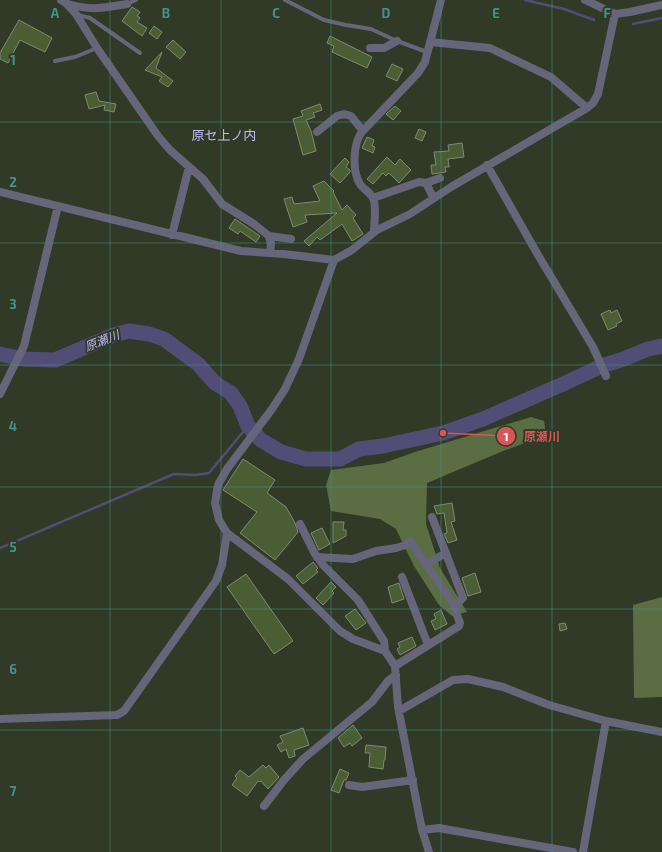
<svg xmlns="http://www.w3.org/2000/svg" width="662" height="852" viewBox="0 0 662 852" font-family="'Exo 2','Noto Sans JP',sans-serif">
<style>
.forest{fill:#5b6e43}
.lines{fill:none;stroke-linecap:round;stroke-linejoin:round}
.stream{stroke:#524d77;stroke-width:2.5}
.river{stroke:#524d77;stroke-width:15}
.building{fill:#4b5d33;stroke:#7f8a74}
.lane{stroke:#676579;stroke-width:4}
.street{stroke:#676579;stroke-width:8}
.grid{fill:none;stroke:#439289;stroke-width:1;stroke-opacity:0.55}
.labels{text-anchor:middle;stroke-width:4;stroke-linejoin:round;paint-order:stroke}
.water-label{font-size:12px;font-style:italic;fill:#bdb5fb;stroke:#313a27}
.quarter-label{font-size:13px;fill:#c2bcf6;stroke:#313a27}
.grid-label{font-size:13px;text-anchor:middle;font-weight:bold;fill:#439289;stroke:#313a27;stroke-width:4;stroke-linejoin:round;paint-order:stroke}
.leader{fill:none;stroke:#d85754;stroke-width:1.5}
.callout-dot{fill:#d85754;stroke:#313a27;stroke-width:1.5}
.mark-label{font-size:12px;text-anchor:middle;font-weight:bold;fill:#fff}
.callout-label{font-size:12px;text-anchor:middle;font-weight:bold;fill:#d85754;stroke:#313a27;stroke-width:4;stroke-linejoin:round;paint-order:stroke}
</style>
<rect width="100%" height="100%" fill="#313a27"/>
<path class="forest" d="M531 417 544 421 546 435 503 451 427 483 426 524 440 568 467 612 452 616 439 605 414 566 396 529 380 519 331 511 326 485 331 470 384 463 415 452Z
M662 597V697L634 698 633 605Z"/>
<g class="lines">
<path class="stream" d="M525 0 564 9 594 20
M633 24 662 18
M0 548 174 474 196 475 209 473 248 426"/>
<path class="river" d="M0 354 22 359 55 360 114 335 129 331 149 334 164 339 183 353 198 364 215 383 231 393 240 406 248 426 261 440 281 452 306 459H340L359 449 383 446 443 433 483 419 563 384 604 365 621 360 648 349 662 346"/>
</g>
<path class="building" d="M132 7 140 12 137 16 140 18 137 22 147 28 142 36 122 21Z
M19 20 52 38 45 52 20 40 8 63 0 59V53Z
M154 26 162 32 157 39 149 33Z
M330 36 372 57 367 68 332 52 334 46 327 43Z
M173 40 186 52 180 59 166 47Z
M162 52 156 68 173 81 168 87 159 81 162 77 145 70Z
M392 64 403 69 397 81 386 76Z
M96 92 99 101 116 104 114 112 104 110 105 105 89 109 85 95Z
M320 104 322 110 313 113 315 117 306 120 311 131 316 151 303 155 293 119 303 116 301 111Z
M395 106 401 111 393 120 386 114Z
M419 129 426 132 422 141 415 138Z
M367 137 374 140 372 146 375 147 373 153 362 148Z
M462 143 464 157 448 159 449 167H445L446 172 432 174 431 165H436L434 152 449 151 448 145Z
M387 157 395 165 400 159 411 170 399 183 389 173 386 176 383 173 373 184 367 179Z
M345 158 349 162 346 167 350 170V172L340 183 330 174Z
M324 181 334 191 333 192 342 210 347 205 356 215 353 218 363 234 352 241 342 224 320 240 317 237 309 246 304 241 337 213 305 215 307 222 293 227 284 199 292 197 294 204 320 201 313 186Z
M235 219 260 236 256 242 240 231 238 234 229 228Z
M610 310 611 313 617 310 622 321 616 324 617 326 608 330 601 314Z
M243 459 275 480 267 493 286 507 295 523 298 532 275 560 240 533 257 512 223 490Z
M452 503 455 521 451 522 457 540 448 543 444 534 447 533 444 513 437 514 434 506Z
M333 522H344L343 530H346V536L333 543Z
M322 528 330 544 319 550 311 533Z
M313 562 318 568 316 570 318 572 303 584 296 576Z
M475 573 481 592 468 596 462 578Z
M246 574 293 641 274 654 227 587Z
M331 582 336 587 332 591 334 593 323 605 316 598Z
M399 583 404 599 392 603 388 587Z
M355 609 366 623 356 630 345 616Z
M441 610 447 624 435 630 431 621 436 619 434 614Z
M565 623 567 629 560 631 559 624Z
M412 637 416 646 400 655 397 649 400 647 398 643Z
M353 725 362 738 352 746 350 743 344 747 338 738Z
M303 728 309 745 294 750 295 756 289 758 286 749 281 752 277 745 283 742 280 736Z
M366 745 386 747 385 760H384L383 769 369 767 370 753H365Z
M263 765 266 768 269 765 279 777 268 789 261 781 260 782 258 781 247 796 232 785 237 778 235 776 240 770 249 777Z
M340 769 349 773 346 780H344L339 793 331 790Z"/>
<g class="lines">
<path class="lane" d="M285 0 324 20 346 25 371 29 397 41 427 52
M127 4 136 0
M78 15 90 18 140 53
M55 61 75 57 97 48"/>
<path class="street" d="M61 0 66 3 76 14 97 48 158 136 170 150 203 179 222 204 254 224 269 236 271 244 270 253
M68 4C92 11 103 8 127 4
M615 14 630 12 662 5
M430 42 490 48 551 77 587 108
M370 48H384L397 41
M317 132 337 116 344 114 351 116 363 131
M487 165 538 255 593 347 606 376
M426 183 433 197
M0 192 241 251 284 254 334 260 352 250 377 230 410 214 451 187 587 108 593 103 598 94 615 14 585 0
M373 198 419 182 426 183 440 178
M374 232C374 222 377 207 373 198 370 192 363 189 360 184 352 171 353 146 361 133L418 73 425 62 441 0
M172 235 189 167
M269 236 291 239
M334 260 299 359 285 389 272 409 227 469 218 485 215 503 219 520 227 533 288 579 340 631 353 639 385 651 395 666 398 707 422 830 429 852
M0 394 24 346 58 206
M432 517 463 598 454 607
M300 524 315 554 323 565 358 600 384 641 385 651
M317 557 353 559 376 551 396 548 412 543
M426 564 446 553
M402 577 428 645
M395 666 459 626 460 623 452 602 410 541
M399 711 453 680 468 679 503 687 549 705 606 721 662 732
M0 719 117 715 124 711 216 581 222 565 227 533
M349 785 362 787 413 780
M264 806 284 780 303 759 372 702 388 681 396 675
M422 830 439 828 573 852
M583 852 606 721"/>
</g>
<path class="grid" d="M110 0V852M221 0V852M331 0V852M441 0V852M552 0V852M0 122H662M0 243H662M0 365H662M0 487H662M0 609H662M0 730H662"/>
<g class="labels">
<g class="water-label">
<text transform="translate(102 341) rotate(-21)" y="4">原瀬川</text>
</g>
<g class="quarter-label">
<text x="224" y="140">原セ上ノ内</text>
</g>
</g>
<g class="grid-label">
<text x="55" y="18">A</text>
<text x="166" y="18">B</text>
<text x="276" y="18">C</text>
<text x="386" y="18">D</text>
<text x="496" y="18">E</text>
<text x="607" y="18">F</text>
<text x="13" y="65">1</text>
<text x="13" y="187">2</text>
<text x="13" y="309">3</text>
<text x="13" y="431">4</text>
<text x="13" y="552">5</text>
<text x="13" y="674">6</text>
<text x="13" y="796">7</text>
</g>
<path class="leader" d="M443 433L506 436"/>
<g class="callout-dot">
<circle cx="443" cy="433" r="4"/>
<circle cx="506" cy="436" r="10"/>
</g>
<g class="mark-label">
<text x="506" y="441">1</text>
</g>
<g class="callout-label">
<text x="542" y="441">原瀬川</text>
</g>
</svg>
